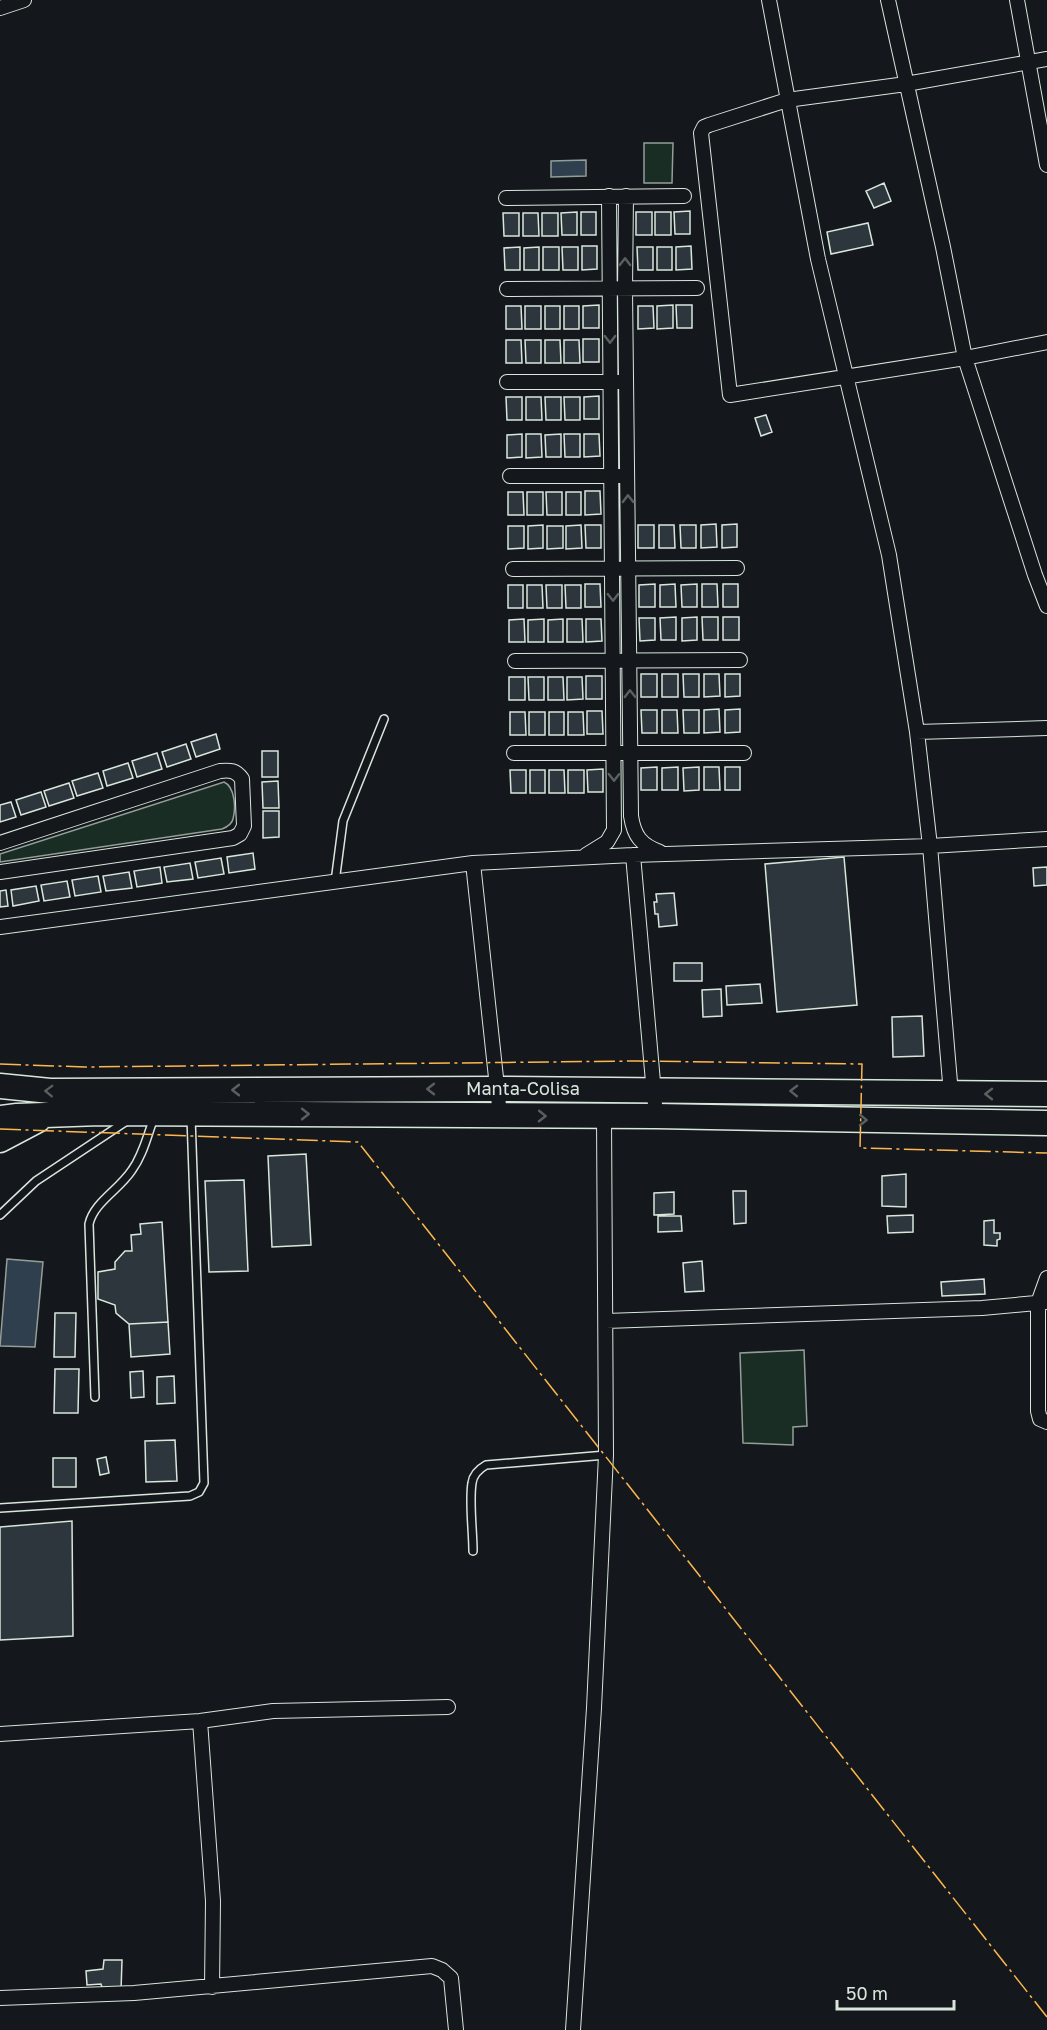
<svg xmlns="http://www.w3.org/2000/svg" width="1047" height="2030" viewBox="0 0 1047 2030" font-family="'Golos Text',sans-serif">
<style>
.green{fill:#1a2d24;stroke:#939e99;stroke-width:1.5}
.water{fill:#2f3f4d;stroke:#939e99;stroke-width:1.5}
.building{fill:#2c363c;stroke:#d8e6dc;stroke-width:1.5}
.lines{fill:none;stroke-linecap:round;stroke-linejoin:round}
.service-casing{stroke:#d8e6dc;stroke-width:10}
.minor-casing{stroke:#d8e6dc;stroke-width:16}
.trunk-casing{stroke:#d8e6dc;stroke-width:27}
.service{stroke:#14181c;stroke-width:7}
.minor{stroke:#14181c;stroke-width:14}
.trunk{stroke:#14181c;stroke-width:24}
.power{stroke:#ffb74d;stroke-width:1.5;stroke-dasharray:21 4.5 3 4.5;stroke-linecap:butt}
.oneway{stroke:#59605f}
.labels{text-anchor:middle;stroke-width:4.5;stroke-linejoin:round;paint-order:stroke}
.street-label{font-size:18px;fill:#d8e6dc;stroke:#14181c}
</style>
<rect width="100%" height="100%" fill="#14181c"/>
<path class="green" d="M644 143H673L672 183H644Z
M224 782C235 787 236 808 233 819 232 824 227 827 222 829L0 862V854Z
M804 1350 807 1426 793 1427V1445L743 1443 740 1353Z"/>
<path class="water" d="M586 160V176L551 177V161Z
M7 1259 43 1262 35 1347 0 1346Z"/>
<path class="building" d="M884 183 891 201 874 208 866 191Z
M690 211V234H675L674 212Z
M577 212V235H562L561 213Z
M581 212H596V235H581Z
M636 212H652V235H636Z
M655 212H671V235H655Z
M503 213H519V236H504Z
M523 213H538L539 236H523Z
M542 213H558V236H542Z
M868 223 873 245 831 254 827 232Z
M582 246H597V269L582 270Z
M691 246 692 269 676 270V247Z
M520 247V270H505L504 248Z
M539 247V270H524V248Z
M543 247H559V270H543Z
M562 247H578V270H563Z
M637 247H653V270H638Z
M657 247H672V270H657Z
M599 305V328H583V306Z
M673 305V328L657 329V306Z
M676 305H692V328H677Z
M506 306H521L522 329H506Z
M525 306H541V329H525Z
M545 306H560V329H545Z
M564 306H579V329H564Z
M638 306H653L654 328 638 329Z
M583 339H599V362H583Z
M506 340H521L522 363H506Z
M525 340H541V363H526Z
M545 340H560L561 363H545Z
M564 340H579L580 363H564Z
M599 396V419H584V397Z
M506 397H522V420H507Z
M526 397H541L542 420H526Z
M545 397H561V420H546Z
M564 397H580V420H565Z
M766 415 772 432 761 436 755 418Z
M522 434V457L507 458V435Z
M526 434H541L542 457 526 458Z
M561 434V457H546L545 435Z
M564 434H580V457H565Z
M584 434H599L600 456 584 457Z
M585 491H600L601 514 585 515Z
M508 492H523L524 515H508Z
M527 492H543V515H527Z
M546 492H562V515H547Z
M566 492H581V515H566Z
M716 524 717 547 701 548V525Z
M737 524V547L722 548V525Z
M543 525V548L528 549V526Z
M581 525 582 548 566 549V526Z
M585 525H601V548H586Z
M638 525H654V548H638Z
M659 525H674L675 548H659Z
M680 525H696V548H681Z
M508 526H524V548L508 549Z
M547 526H563V548L547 549Z
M585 584H600L601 607H585Z
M655 584V607H639V585Z
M675 584 676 607H660V585Z
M697 584V607H682L681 585Z
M702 584H717L718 607H702Z
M723 584H738V607H723Z
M508 585H523V608H508Z
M527 585H542L543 608H527Z
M546 585H562V608H547Z
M565 585H581V608H566Z
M676 617V640H661L660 618Z
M697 617V640L682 641V618Z
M702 617H718V640H703Z
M723 617H739V640H723Z
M639 618H655V640L640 641Z
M524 619 525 642H509V620Z
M544 619V642H528V620Z
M563 619V642H548V620Z
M567 619H582L583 642H567Z
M586 619H601L602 641 586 642Z
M641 674H657V697H641Z
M662 674H678V697H662Z
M683 674H699V697H684Z
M704 674H719L720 696 704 697Z
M725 674H740V696L725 697Z
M586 676H602V699H586Z
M509 677H525V700H509Z
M528 677H544V700H529Z
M548 677H563L564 700H548Z
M567 677H582L583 699 567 700Z
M719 709 720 732 704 733V710Z
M740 709V732L725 733V710Z
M641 710H657V733H642Z
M662 710H677L678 733H662Z
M683 710H699V733H684Z
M587 711H602L603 734H587Z
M510 712H525L526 735H510Z
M529 712H545V735H529Z
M549 712H564V735H549Z
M568 712H583L584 735H568Z
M216 734 220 749 196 757 191 742Z
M186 744 191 759 167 767 162 752Z
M262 751H278V777H262Z
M157 753 162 769 137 777 132 761Z
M128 763 133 778 107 786 103 771Z
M657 767V790H641V768Z
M678 767V790H662V768Z
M699 767V790L684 791 683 768Z
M704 767H719L720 790H704Z
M725 767H740V790H725Z
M603 769V792H588L587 770Z
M510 770H526V793H511Z
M530 770H545V793H530Z
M549 770H564L565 793H549Z
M568 770H584V793H568Z
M98 773 103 788 77 796 72 781Z
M278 781 279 808H263L262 782Z
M69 783 74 798 49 806 44 791Z
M41 792 46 807 21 815 16 800Z
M11 802 16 817 0 822V805Z
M263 811H279V837L263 838Z
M253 853 255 869 229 873 227 857Z
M844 857 857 1005 777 1012 765 864Z
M221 858 224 874 198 878 195 862Z
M190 863 193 879 167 882 164 867Z
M160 867 162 883 137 887 134 871Z
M1047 867V885L1034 886 1033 868Z
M129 872 132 888 106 891 103 876Z
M98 876 101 892 75 896 72 880Z
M67 881 70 897 44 901 41 885Z
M36 886 39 901 13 906 11 890Z
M6 890 8 906 0 907V891Z
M674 893 677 925 659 927 658 914H655L654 902H657L656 894Z
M674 963H702V981H674Z
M760 984 762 1003 727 1005 726 986Z
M721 989 722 1016 703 1017 702 990Z
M922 1016 924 1056 893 1057 892 1017Z
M306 1154 311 1245 272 1247 268 1156Z
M906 1174V1207L882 1206V1176Z
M244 1180 248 1271 209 1272 205 1181Z
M733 1191H746V1223L734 1224Z
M674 1192V1214L654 1215V1193Z
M913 1215V1232L888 1233 887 1216Z
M658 1216H681L682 1231 658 1232Z
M994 1220V1233H1000V1239L997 1240V1246L984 1245V1221Z
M162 1222 168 1322 129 1324 116 1313 115 1305 98 1299V1272L115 1269V1262L125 1251H132L131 1235 141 1234 140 1224Z
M702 1261 704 1291 685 1292 683 1263Z
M984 1279 985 1294 942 1296 941 1282Z
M55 1313H76L75 1357H54Z
M168 1322 170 1354 131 1357 129 1324Z
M55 1369H79L78 1413H54Z
M143 1371 144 1397 131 1398 130 1372Z
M174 1376 175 1403 157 1404V1377Z
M175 1440 177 1481 146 1482 145 1441Z
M106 1457 109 1473 100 1475 97 1459Z
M53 1458H76V1487H53Z
M72 1521 73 1636 0 1640V1527Z
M104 1960H122L121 1991H103L101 1984 87 1985 86 1971 103 1969Z"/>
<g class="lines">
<g class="service-casing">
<path id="service" d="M335 882 343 821 384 719
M0 1215 36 1181 128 1120
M95 1397 89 1224C94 1202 119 1190 132 1170 143 1155 147 1136 154 1118
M0 1508 190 1496 199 1492 204 1483 191 1117
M473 1551C473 1531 469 1502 472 1483 473 1475 479 1469 486 1465L606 1455"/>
</g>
<g class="minor-casing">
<path id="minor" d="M769 0 818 259 889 555 917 732 930 846 951 1094
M888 0 943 247 965 358 1035 575 1047 606
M1017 0 1047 165
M0 8 24 0
M1047 59 906 84 787 100 709 125 704 127 701 133 730 395 965 358 1047 342
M626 196 625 290 631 816C634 836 641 845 660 852
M506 198 684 196
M507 289 697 288
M507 382H619
M510 476H619
M513 569 737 568
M515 661 740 660
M917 732 1047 728
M514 753H744
M0 843 220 771C230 770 236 770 242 779L244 826 240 834 233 838 0 872
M586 855 607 842 614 830 609 196
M633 855 656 1116
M473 863 500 1115
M0 927 473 863 633 855 930 846 1047 839
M1047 1278 1038 1303V1411L1040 1419 1047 1422
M606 1321 982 1308 1047 1302
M200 1721 213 1901 212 1987
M0 1734 200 1721 273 1711 448 1707
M0 1998 134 1993 432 1966 442 1970 451 1978 456 2030
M573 2030 594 1708 606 1455 604 1117"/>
</g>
<g class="trunk-casing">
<path id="trunk" d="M0 1086 50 1091 497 1089 1047 1094
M0 1118 17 1116 100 1113 656 1116 1047 1123
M0 1140 38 1120"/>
</g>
<use href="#service" class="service"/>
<use href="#minor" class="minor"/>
<use href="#trunk" class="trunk"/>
<path class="power" d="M0 1064 85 1067 637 1061 862 1064 860 1148 1047 1153
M0 1129 358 1142 1047 2017"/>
</g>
<defs><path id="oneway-chevron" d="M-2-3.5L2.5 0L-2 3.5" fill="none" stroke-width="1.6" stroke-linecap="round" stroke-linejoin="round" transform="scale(1.5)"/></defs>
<g class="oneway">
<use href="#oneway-chevron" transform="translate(625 262) rotate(-89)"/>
<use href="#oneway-chevron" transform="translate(610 339) rotate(90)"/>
<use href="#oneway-chevron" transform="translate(628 499) rotate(-91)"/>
<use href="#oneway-chevron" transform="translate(613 597) rotate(89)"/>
<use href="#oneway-chevron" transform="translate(630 694) rotate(-91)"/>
<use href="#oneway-chevron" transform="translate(614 777) rotate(90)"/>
<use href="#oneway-chevron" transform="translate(431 1089) rotate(180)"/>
<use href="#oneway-chevron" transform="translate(236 1090) rotate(180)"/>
<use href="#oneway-chevron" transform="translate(49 1091) rotate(-178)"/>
<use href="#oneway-chevron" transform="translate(794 1091) rotate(-179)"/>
<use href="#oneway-chevron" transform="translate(989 1094) rotate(-180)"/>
<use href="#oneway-chevron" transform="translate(305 1114)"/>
<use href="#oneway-chevron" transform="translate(542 1116) rotate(1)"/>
<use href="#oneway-chevron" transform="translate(863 1120) rotate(1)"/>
</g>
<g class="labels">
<g class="street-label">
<text x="523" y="1095">Manta-Colisa</text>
</g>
</g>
<path d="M837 2000v9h117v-9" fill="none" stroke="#d8e6dc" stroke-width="3"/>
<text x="846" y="2000" font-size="18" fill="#d8e6dc" stroke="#14181c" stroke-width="4.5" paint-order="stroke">50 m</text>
</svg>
